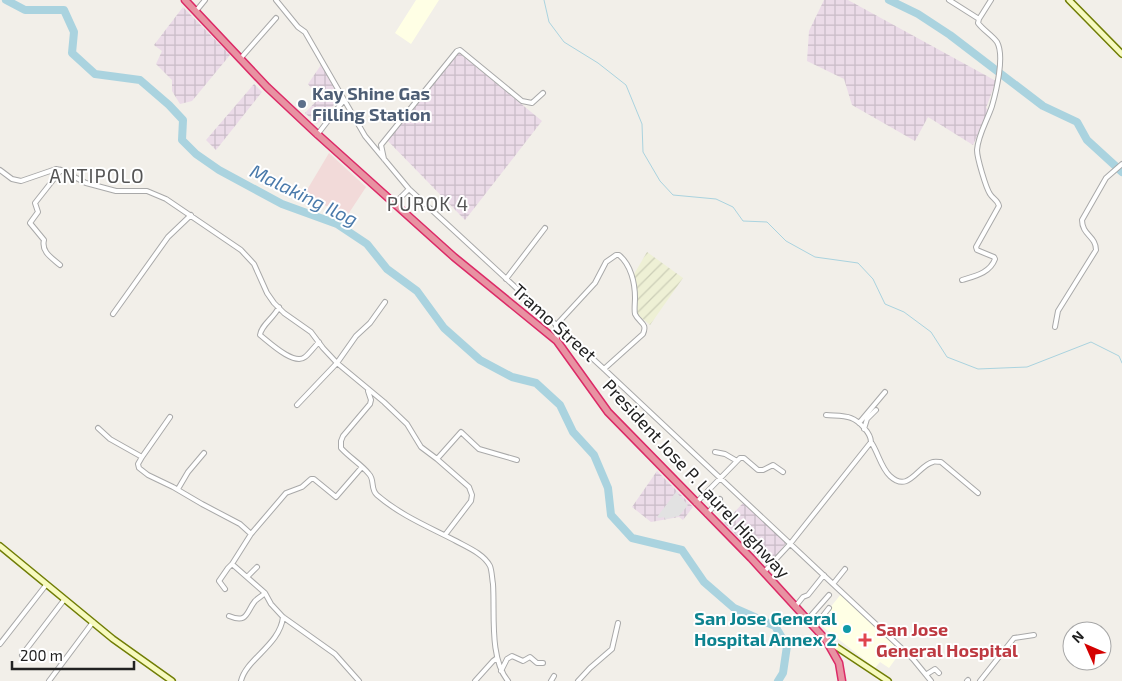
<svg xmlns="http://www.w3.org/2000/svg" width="1122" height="681" viewBox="0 0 1122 681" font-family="'Exo 2',sans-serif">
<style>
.commercial{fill:#f2dad9}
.industrial{fill:url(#industrial-grid)}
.education{fill:#ffffe5}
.farmland{fill:url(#farmland-furrows)}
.parking{fill:#e2e2e2}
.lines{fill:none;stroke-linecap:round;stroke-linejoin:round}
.stream{stroke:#aad3df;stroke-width:1}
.river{stroke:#aad3df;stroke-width:8}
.street-casing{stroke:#a9a9a9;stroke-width:6}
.secondary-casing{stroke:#707d05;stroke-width:8}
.highway-casing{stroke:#dc2a67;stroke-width:9}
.street{stroke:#fff;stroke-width:4}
.secondary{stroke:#f7fabf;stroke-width:5}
.highway{stroke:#e892a2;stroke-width:6}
.service-dot{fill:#5c6f8a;stroke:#fff;stroke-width:2}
.culture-dot{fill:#0f9aa8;stroke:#fff;stroke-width:2}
.health-dot{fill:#e0444e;stroke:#fff;stroke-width:2}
.labels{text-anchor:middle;stroke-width:4;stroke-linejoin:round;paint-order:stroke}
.service-label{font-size:18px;font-weight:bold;fill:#4e5e75;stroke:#fff;text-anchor:start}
.street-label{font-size:18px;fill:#222;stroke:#fff}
.culture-label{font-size:18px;font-weight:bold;fill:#0d838f;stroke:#fff;text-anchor:end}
.health-label{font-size:18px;font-weight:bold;fill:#be3a42;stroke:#fff;text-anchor:start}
.neighbourhood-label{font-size:19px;letter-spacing:1px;fill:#555;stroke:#fff}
.water-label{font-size:19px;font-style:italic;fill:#4a7aab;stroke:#fff}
</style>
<defs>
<pattern id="industrial-grid" width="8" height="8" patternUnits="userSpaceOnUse" patternTransform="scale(1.25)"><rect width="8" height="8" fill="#ebdbe8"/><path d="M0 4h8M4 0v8" fill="none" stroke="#c9bcc7"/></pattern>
<pattern id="farmland-furrows" width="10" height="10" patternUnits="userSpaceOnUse" patternTransform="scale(1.25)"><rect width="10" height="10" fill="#eef0d5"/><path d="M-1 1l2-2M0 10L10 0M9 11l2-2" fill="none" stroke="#ccceb7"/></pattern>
</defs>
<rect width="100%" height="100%" fill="#f2efe9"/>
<path class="commercial" d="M329 153 366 187 347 216 304 195Z"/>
<path class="industrial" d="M824 0H848L996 81 986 108 989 110 973 145 928 117 915 141 852 105 844 79 807 61 809 31Z
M183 7 230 55 192 101 180 104 172 91V80L156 64 162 51 154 45Z
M458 52 542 121 465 220 387 140Z
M321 65 340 98 317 124 305 113 319 98 308 84Z
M254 84 262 92 216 150 206 140Z
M657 471 693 507 683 520 679 517 651 522 632 507Z
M744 502 787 542 767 566 724 523Z"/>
<path class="education" d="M416 0H439L411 44 395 33Z
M841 594 902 650 889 668 880 662 875 668 818 623Z"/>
<path class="farmland" d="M647 252 683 278 650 325 637 314V285L633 276Z"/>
<path class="parking" d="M676 492 688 505 679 516 665 519 664 517 659 518 657 517Z"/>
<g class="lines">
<path class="stream" d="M544 0 549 22 564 42 598 63 626 85 642 124 643 152 660 181 673 195 716 199 733 207 743 221 767 222 786 241 815 257 858 263 873 279 885 304 904 312 931 332 947 357 978 369 1027 367 1091 342 1119 356 1122 363"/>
<path class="river" d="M6 0 25 10H64L74 32 72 53 95 74 140 80 169 105 183 120 182 140 196 154 219 170 282 204 337 224 367 244 387 269 417 291 444 328 480 360 512 377 536 383 560 405 573 432 594 455 608 488 611 515 632 538 682 550 704 582 734 608 775 626 787 646 783 673 778 681
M889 0 918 14 950 35 1043 106 1077 122 1087 140 1122 172"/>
<g class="street-casing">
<path id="street" d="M276 0 298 27 305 32 365 136 409 189 604 369 833 584 913 659 931 681
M949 0 979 19
M196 11 205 0
M240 59 276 18
M317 135 344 100
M384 159 381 145 457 51 460 50 522 101 532 103 543 93
M0 170 12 179 21 181 56 169 61 170 86 183 116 191H147L166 199 241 250 254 264 267 293 274 303 284 313 311 332 323 348 337 363 384 402 407 424 421 447 437 459 469 487 472 495 471 501 445 535
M394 204 409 189
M60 265C52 258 41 252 44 240L30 223 38 212 35 203 61 170
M506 279 545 228
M962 280C975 276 990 273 995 259L994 257 977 250 976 247 999 206C998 200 993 199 990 194 986 188 977 158 977 150 978 135 987 121 992 106 996 92 1005 56 997 42 992 35 983 30 978 23L979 19 991 0
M279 307C274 318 261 325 260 335 269 342 294 366 305 357 310 353 314 347 319 342
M113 314 168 237 191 215
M1055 327 1058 311 1096 250C1096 236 1082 235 1082 220L1106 178 1122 164
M557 341 556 326 559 322 595 283 606 262 616 255H619C631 265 635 283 635 298 635 303 634 310 635 314 639 323 648 323 643 334L604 369
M368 391 371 400 370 404 343 436 341 441V448C350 458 361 464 369 474 375 480 370 489 377 495 400 515 429 527 456 541 467 547 484 554 490 566 492 571 492 579 493 584 495 613 489 658 508 681
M297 405 337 363 356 336 370 323 385 302
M170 417 142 457 138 464 139 468 148 475 173 487 202 504 240 524 251 534
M859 423 885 392
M98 428 110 439 142 457
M864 429 867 419 876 410
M871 442C878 452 881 468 890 476 909 494 918 465 933 462 934 461 940 462 941 462L978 493
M715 452 725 454 737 461
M437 459 461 432 479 449 517 460
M178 489 188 472 204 453
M696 503 740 458H744L758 470H763L773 465 783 472
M707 514 720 499
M764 572 790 544 871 442C871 433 859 421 851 418 843 415 833 416 826 415
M247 577 257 567
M833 584 845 569
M225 589 219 581 228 568 232 564
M795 607 803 597 808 595 824 575
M229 616C248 624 246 612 255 601 258 598 262 596 265 593
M808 619 829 595
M815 626 829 608
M0 644 46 585
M22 655 64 600
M501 671 507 659 512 656 523 661 530 657 537 663H543
M927 674 935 669 939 673
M49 681 93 622
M241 681C246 659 280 645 283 617
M359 681 335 654 283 617 271 604 265 593 232 564 251 534 286 493 302 487 311 479H314L336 497 362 467
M475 681 493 661 497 658
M551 681 554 676
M578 681 590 668 612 649 618 623
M967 681 968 680
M980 681 1014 638 1034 635"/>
</g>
<g class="secondary-casing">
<path id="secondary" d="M1069 0 1122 54
M0 546 113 639 172 681
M826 640 888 681"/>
</g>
<g class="highway-casing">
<path id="highway" d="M185 0 267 87 316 133 454 257 557 341 608 412 751 558 826 640 839 663 842 681"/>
</g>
<use href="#street" class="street"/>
<use href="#secondary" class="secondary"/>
<use href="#highway" class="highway"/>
</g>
<circle class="service-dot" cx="302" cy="104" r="5"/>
<circle class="culture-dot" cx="847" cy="629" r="5"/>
<path class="health-dot" d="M862.5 632.5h5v5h5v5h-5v5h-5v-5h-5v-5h5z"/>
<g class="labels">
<g class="service-label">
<text x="312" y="100">Kay Shine Gas<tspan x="312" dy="21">Filling Station</tspan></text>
</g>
<g class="street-label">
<text transform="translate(554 323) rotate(42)" y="6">Tramo Street</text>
<text transform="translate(696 479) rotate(47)" y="6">President Jose P. Laurel Highway</text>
</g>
<g class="culture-label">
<text x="837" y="625">San Jose General<tspan x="837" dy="21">Hospital Annex 2</tspan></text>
</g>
<g class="health-label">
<text x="876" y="636">San Jose<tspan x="876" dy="21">General Hospital</tspan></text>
</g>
<g class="neighbourhood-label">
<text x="97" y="183">ANTIPOLO</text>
<text x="428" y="211">PUROK 4</text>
</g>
<g class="water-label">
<text transform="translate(304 195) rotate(26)" y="7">Malaking Ilog</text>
</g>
</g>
<g transform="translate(1087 646) rotate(315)"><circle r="24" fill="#ffffff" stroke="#a7a7a7"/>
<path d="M0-4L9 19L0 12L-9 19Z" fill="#d40000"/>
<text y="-8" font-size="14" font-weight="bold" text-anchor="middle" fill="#222222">N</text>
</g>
<path d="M12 661v8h122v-8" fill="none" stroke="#222222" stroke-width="2.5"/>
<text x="20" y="661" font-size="15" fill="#222222" stroke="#ffffff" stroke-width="4" paint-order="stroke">200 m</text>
</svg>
